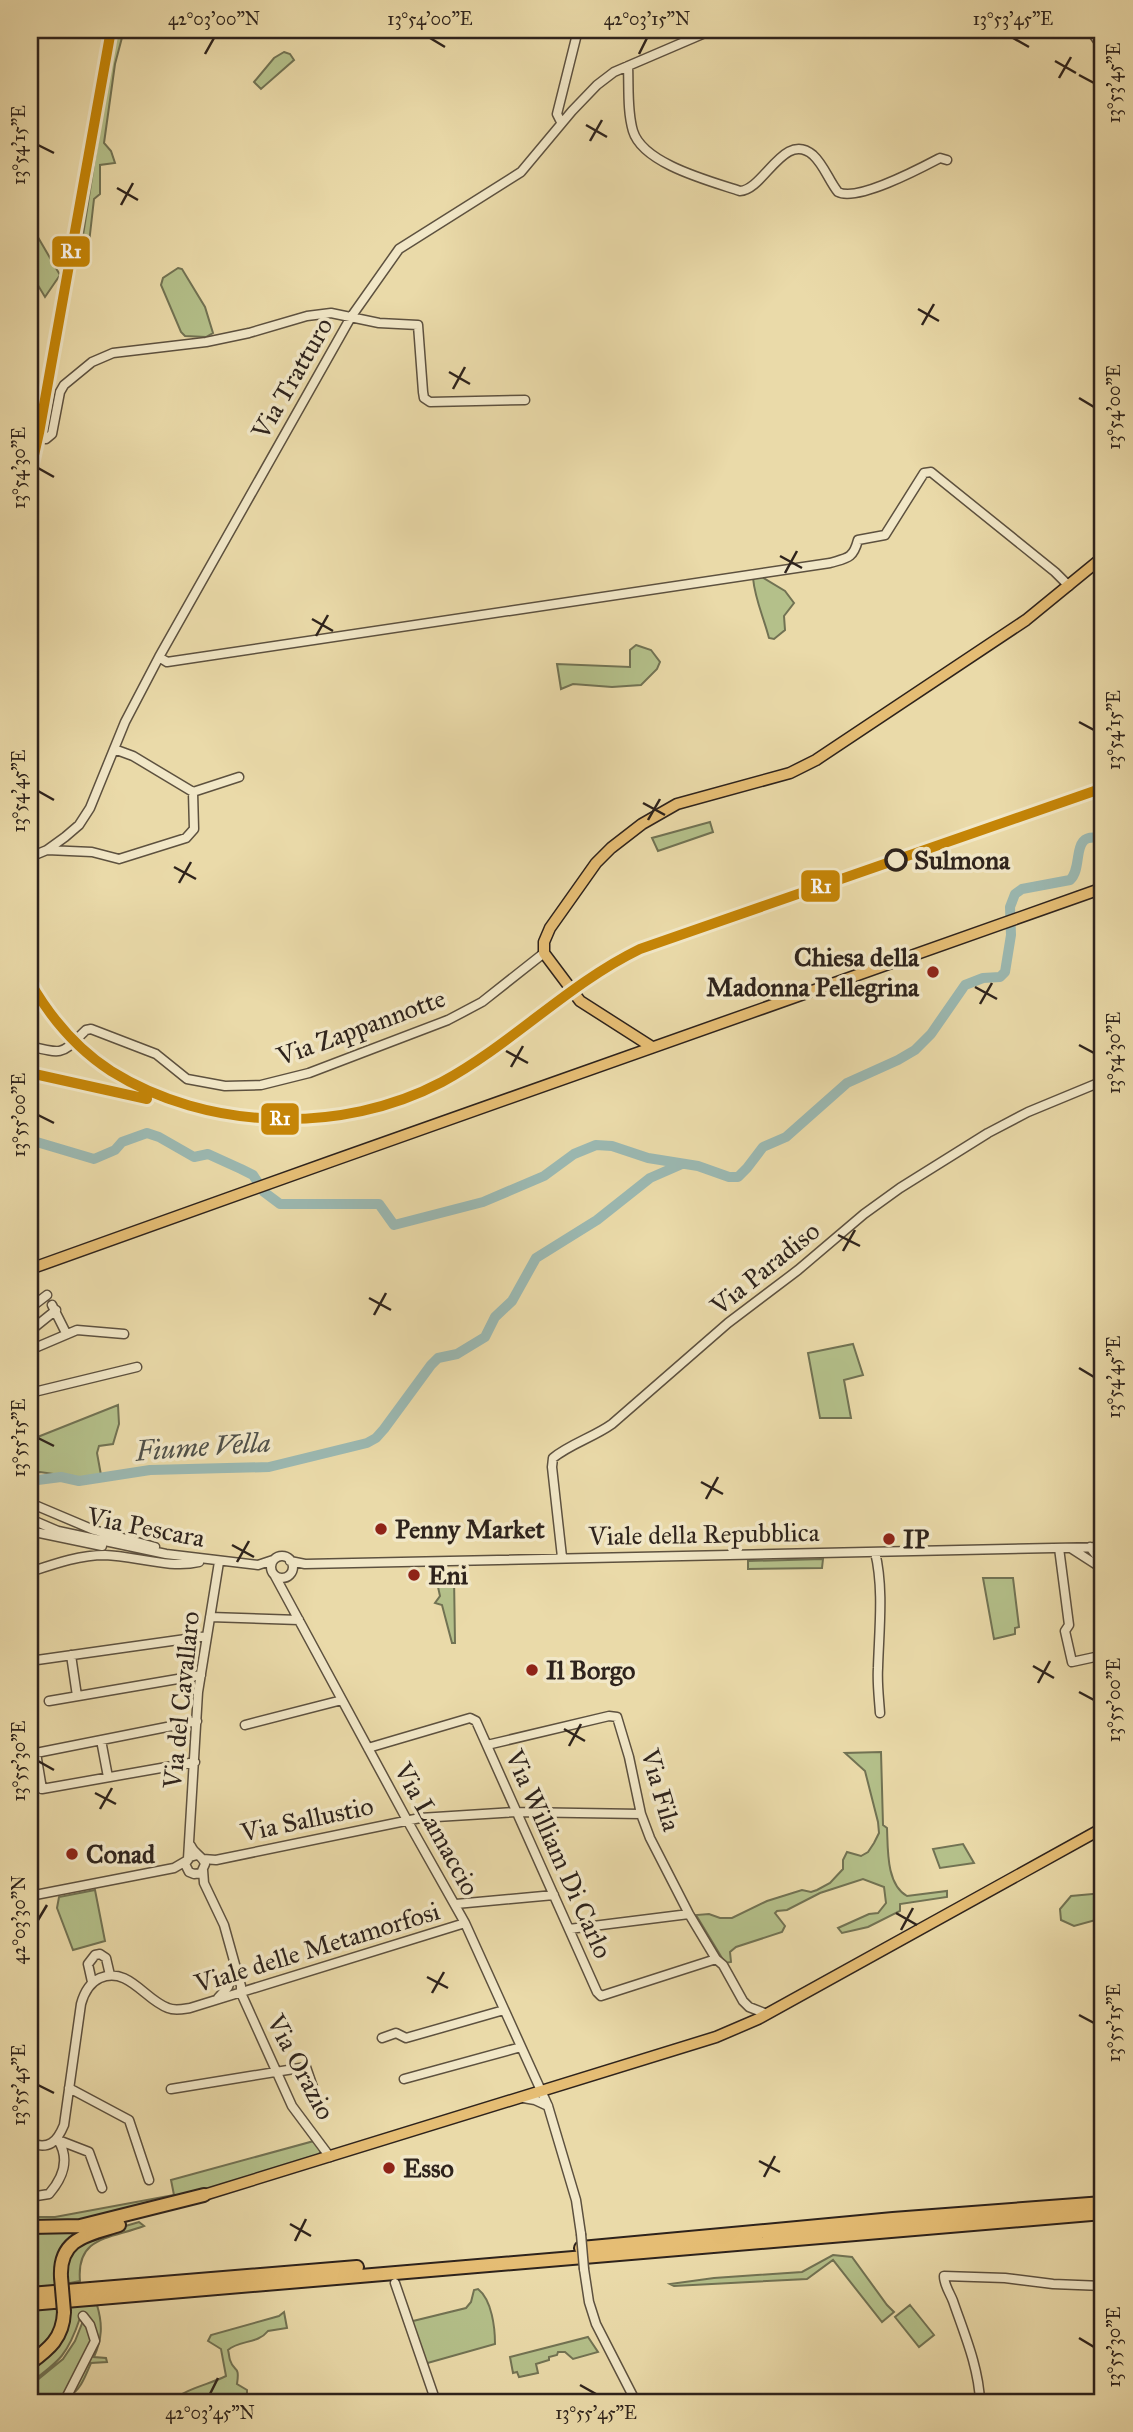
<svg xmlns="http://www.w3.org/2000/svg" width="1133" height="2432" viewBox="0 0 1133 2432" font-family="'IM FELL Great Primer',serif">
<style>
.green{fill:#b4c08a;stroke:#717253;stroke-width:2}
.lines{fill:none;stroke-linecap:round;stroke-linejoin:round}
.river{stroke:#9bb8b1;stroke-width:10}
.minor-casing{stroke:#5d513f;stroke-width:11}
.major-casing{stroke:#2e231c;stroke-width:13}
.highway-casing{stroke:#2e231c;stroke-width:16}
.minor{stroke:#f1e7c7;stroke-width:8}
.major{stroke:#e5bd74;stroke-width:10}
.highway{stroke:#e5bd74;stroke-width:12}
.minor-bridge-casing{stroke:#5d513f;stroke-width:11;stroke-linecap:butt}
.highway-bridge-casing{stroke:#2e231c;stroke-width:16;stroke-linecap:butt}
.minor-bridge{stroke:#f1e7c7;stroke-width:8}
.highway-bridge{stroke:#e5bd74;stroke-width:12}
.rail-1-casing{stroke:#f1e7c7;stroke-width:16}
.rail-1{stroke:#c58507;stroke-width:10}
.ticks{fill:none;stroke:#2e231c;stroke-width:2.5}
.stop-dot{fill:#f1e7c7;stroke:#2e231c;stroke-width:3.5}
.poi-dot{fill:#8f2418;stroke:#f1e7c7;stroke-width:2.5}
.labels{text-anchor:middle;stroke-width:7;stroke-linejoin:round;paint-order:stroke}
.street-label{font-size:26px;fill:#2e231c;stroke:#f1e7c7}
.stop-label{font-size:26px;font-weight:bold;fill:#2e231c;stroke:#f1e7c7;text-anchor:start}
.poi-label{font-size:26px;font-weight:bold;fill:#2e231c;stroke:#f1e7c7;text-anchor:start}
.water-label{font-size:28px;font-style:italic;fill:#4f5049;stroke:#f1e7c7}
.line-badge{stroke:#f1e7c7;stroke-width:2.5}
.badge-label{font-size:19px;text-anchor:middle;font-weight:bold;fill:#fff}
.neatline{fill:none;stroke:#2e231c;stroke-width:2.5}
.ticks-label{font-size:18px;text-anchor:middle;fill:#2e231c}
</style>
<rect width="100%" height="100%" fill="#eadaa9"/>
<filter id="stains"><feTurbulence type="fractalNoise" baseFrequency=".00286" numOctaves="4"/><feColorMatrix values="0 0 0 0 .2 0 0 0 0 .09 0 0 0 0 .02 0 0 0 .5 -.17"/></filter>
<radialGradient id="worn" r=".72"><stop offset=".6" stop-color="#630" stop-opacity="0"/><stop offset="1" stop-color="#630" stop-opacity=".3"/></radialGradient>
<path class="green" d="M115 30H124L115 64 104 143 111 151 115 163 100 165V194L94 199 89 243 81 248Z
M284 52 290 54 294 60 261 89 254 82 274 58Z
M32 227 60 275 45 297 30 272V228Z
M178 268 182 269 205 307 213 333 206 337 185 336 181 332 161 285 163 278Z
M762 577 785 591 794 603 784 616 785 630 774 639 769 638C764 618 755 600 753 578Z
M636 645 651 650 660 662 657 669 641 685 612 687 573 684 561 689 557 664 630 667V650Z
M710 822 713 832 658 851 652 838Z
M853 1344 863 1375 844 1380 851 1418H820L808 1353Z
M118 1405 119 1424 113 1444 99 1446 97 1453 101 1475 81 1478 40 1472 32 1474 30 1487V1440Z
M823 1559 822 1568 748 1569V1561Z
M440 1570 454 1576 455 1643H452L442 1605 435 1603 440 1596 438 1587Z
M983 1578H1013L1019 1627 1015 1628V1634L994 1639Z
M881 1752 883 1825 887 1828C888 1849 886 1884 907 1896L947 1891V1897L900 1904V1911L868 1927 842 1933 838 1928 869 1914 878 1913 886 1903 884 1887 863 1879 820 1893 787 1910 777 1911 775 1913 785 1926 782 1932 736 1947 730 1952 731 1962 725 1963 696 1915 709 1914 720 1918H732L767 1901 802 1890 811 1892 817 1890 830 1883 843 1869V1860L847 1852 861 1856 868 1852 874 1843 879 1833 878 1822 865 1771 845 1753Z
M963 1844 974 1863 940 1868 933 1849Z
M95 1890 105 1941 73 1950 57 1908 59 1897Z
M1103 1893V1918L1074 1926 1061 1920 1060 1909 1071 1896Z
M314 2141 321 2149 318 2158 107 2219 30 2226V2217H55L174 2195 171 2180Z
M152 2213 77 2237 58 2287 30 2288V2231C71 2235 112 2222 152 2213Z
M139 2222 144 2226C110 2239 76 2236 80 2281L65 2284C64 2272 62 2257 72 2248 82 2238 125 2226 139 2222Z
M833 2255 852 2257 887 2305 894 2312 882 2322 833 2260 807 2279 674 2286 670 2284 714 2278 802 2272Z
M478 2289C492 2300 495 2328 495 2344L424 2364 409 2322 466 2308 471 2302 474 2290Z
M97 2305C103 2325 102 2339 94 2357L106 2358 107 2362 91 2363C86 2374 81 2390 70 2395L68 2402H30V2386L63 2359 75 2341 83 2321 80 2318C68 2354 60 2361 30 2383V2369L46 2357 67 2306Z
M910 2305 934 2335 919 2347 895 2317Z
M59 2307 60 2328 30 2362V2310Z
M284 2312 287 2328 268 2331C258 2344 239 2340 228 2350 229 2353 229 2357 230 2360 234 2373 240 2364 237 2384L247 2390V2402H236L234 2396 217 2402H171C186 2388 208 2385 226 2376L221 2349 208 2341 211 2335 279 2316Z
M588 2337 598 2352 573 2359 565 2352H558L557 2355 549 2357V2360L536 2364 538 2373 519 2377 517 2372 513 2373 510 2357Z"/>
<g class="lines">
<path class="river" d="M30 1140 94 1159 115 1150 122 1142 147 1133 159 1137 194 1157 208 1154 241 1169 253 1175 264 1192 280 1204H379L394 1225 483 1202 544 1176 574 1154 596 1145 612 1146 648 1158 698 1166 729 1177H738L747 1168 763 1147 786 1137 847 1083 898 1060 915 1050 931 1034 965 985 983 978 1000 977 1005 972 1011 935 1010 907 1015 894 1022 889 1070 880C1085 866 1068 830 1103 839
M30 1481 61 1477 79 1481 150 1470 269 1467 367 1443 376 1438 384 1429 431 1365 438 1358 457 1354 485 1337 495 1317 512 1301 536 1258 597 1220 650 1178 682 1164"/>
<g class="minor-casing">
<path id="minor" d="M1090 30 1103 48
M628 66C629 87 627 111 633 131 643 164 710 181 740 191 764 190 784 130 813 155 824 165 829 181 838 192 857 202 921 168 940 158L947 160
M561 122 557 114 578 30
M30 405 32 403 30 418
M30 434 46 439 52 434 60 392 64 385 92 362 113 353 206 342 249 333 307 316 331 313 379 323 418 325 423 392 424 398 430 402 525 400
M159 657 167 662 830 563C847 558 853 559 858 540L885 535 924 473 931 472 1055 572 1069 586
M114 749 133 756 193 792 239 777
M47 850 92 852 119 859 186 838 194 829 193 792
M30 857 47 850 65 837 79 825 90 808 125 722 159 657 351 317 399 249 521 172 572 111 597 85 614 72 712 30
M30 1046C65 1055 61 1054 86 1030L91 1029 156 1054 187 1079 225 1086 261 1085 309 1073 448 1020 482 1002 544 953
M52 1305 66 1333
M30 1308 47 1295
M30 1331 56 1310
M30 1350 77 1330 124 1334
M30 1393 137 1367
M30 1503 94 1530 155 1547
M30 1519 58 1531 166 1554 258 1565 273 1560
M30 1531 102 1546
M1090 1547 1103 1564
M1059 1548 1069 1625 1065 1631 1072 1662 1095 1657
M1072 1549 1103 1569
M875 1552C884 1588 879 1631 878 1668 877 1683 879 1698 880 1713
M271 1567a11 11 0 1 1 22 0a11 11 0 1 1-22 0Z
M562 1557 552 1467 553 1458C570 1444 594 1437 612 1424L728 1323 798 1270 864 1214 900 1188 988 1133 1028 1112 1103 1081
M290 1561 305 1564 1103 1547
M30 1572C54 1564 79 1555 105 1555 135 1556 170 1569 199 1562
M275 1576 407 1820 465 1923 548 2106 576 2200 581 2234
M210 1617 299 1620
M1100 1629H1103
M71 1655 77 1696
M30 1661 207 1636
M49 1701 201 1675
M245 1725 342 1700
M101 1740 108 1777
M487 1745 609 1716 617 1717 629 1757 641 1814 650 1838 689 1914 716 1959 723 1965 743 2001 749 2007 767 2014
M368 1748 470 1718 476 1721 597 1992 601 1996 716 1959
M195 1762 42 1789 36 1753 197 1721
M191 1846C194 1854 203 1856 205 1864L201 1873 194 1874 189 1872 185 1864 190 1857 197 1855
M188 1859 198 1692 219 1562
M203 1859 216 1860 420 1818 516 1812 641 1814
M203 1870 204 1883 224 1925 241 1986V1993L292 2106 330 2157
M30 1896 174 1868 186 1861
M456 1904 554 1895
M569 1929 689 1914
M92 1982 88 1964 95 1955 100 1954 106 1958 110 1975
M218 1998 228 1987 233 1974
M382 2038 396 2033 406 2038 504 2010
M404 2079 521 2047
M69 2088 129 2120 149 2180
M171 2089 306 2067 315 2093
M523 2098 535 2100 548 2106
M58 2140 89 2152 102 2188
M30 2143C49 2150 57 2142 64 2125L81 2004C84 1993 89 1983 100 1978 128 1966 145 2000 168 2008 175 2011 183 2009 190 2008L465 1923
M30 2197 49 2194C63 2178 70 2159 58 2140
M584 2269 589 2302 596 2324 636 2402
M395 2283 436 2402
M64 2402 95 2341 90 2325 83 2316
M980 2402C979 2368 964 2333 953 2301 950 2293 944 2285 944 2276L1005 2278 1053 2284 1103 2286"/>
</g>
<g class="major-casing">
<path id="major" d="M652 1047 580 1001 544 953V942L550 928 596 863 611 848 642 824 677 804 790 773 816 760 1026 620 1103 557
M30 1269C387 1140 746 1016 1103 888
M204 2195 716 2037 758 2019 1103 1828"/>
</g>
<g class="highway-casing">
<path id="highway" d="M30 2227 80 2226 204 2195
M581 2248 893 2219 1103 2203
M61 2277C59 2238 88 2235 119 2225
M30 2294 357 2267
M30 2304 1103 2213
M30 2363C49 2349 63 2338 64 2312"/>
</g>
<use href="#minor" class="minor"/>
<use href="#major" class="major"/>
<use href="#highway" class="highway"/>
<g class="minor-bridge-casing">
<path id="minor-bridge" d="M581 2234 584 2269"/>
</g>
<g class="highway-bridge-casing">
<path id="highway-bridge" d="M61 2277 64 2312"/>
</g>
<use href="#minor-bridge" class="minor-bridge"/>
<use href="#highway-bridge" class="highway-bridge"/>
<g class="rail-1-casing">
<path id="rail-1" d="M30 473 39 433 111 30
M30 982C50 1017 77 1049 111 1071 207 1131 342 1135 442 1082 512 1044 568 984 640 949L1103 788
M30 1073 147 1099"/>
</g>
<use href="#rail-1" class="rail-1"/>
</g>
<path class="ticks" d="M430 38 445 47M1013 38 1029 47M205 54 214 38M639 54 647 38M1055 61 1076 73M1079 75 1094 83M1059 78 1071 57M586 125 607 137M590 141 602 120M38 145 54 153M117 188 138 200M121 205 133 183M918 309 939 321M922 325 934 304M449 372 470 384M453 389 465 367M1079 398 1094 407M38 468 54 477M780 556 802 568M785 573 797 551M312 619 333 631M316 636 328 615M1079 722 1094 730M38 791 54 800M643 803 665 815M648 820 660 799M174 867 196 879M179 883 191 862M975 987 997 999M980 1004 992 983M1079 1045 1094 1053M506 1051 528 1063M511 1067 523 1046M38 1115 54 1123M838 1235 860 1246M843 1251 855 1230M369 1298 391 1310M374 1315 386 1293M1079 1368 1094 1377M38 1438 54 1446M701 1482 723 1494M706 1499 718 1477M232 1545 254 1557M237 1562 249 1541M1033 1666 1054 1678M1038 1683 1050 1661M1079 1692 1094 1700M564 1729 585 1741M569 1746 581 1724M38 1761 54 1770M95 1793 116 1804M100 1809 112 1788M896 1913 917 1925M38 1920 47 1905M901 1930 913 1908M427 1977 448 1988M432 1993 444 1972M1079 2015 1094 2023M38 2085 54 2093M759 2161 780 2172M764 2177 775 2156M290 2224 311 2236M295 2241 306 2219M1079 2338 1094 2347M580 2385 596 2394M210 2394 218 2378"/>
<circle class="stop-dot" cx="896" cy="860" r="10"/>
<g class="poi-dot">
<circle cx="933" cy="972" r="7"/>
<circle cx="381" cy="1529" r="7"/>
<circle cx="889" cy="1539" r="7"/>
<circle cx="414" cy="1575" r="7"/>
<circle cx="532" cy="1670" r="7"/>
<circle cx="72" cy="1854" r="7"/>
<circle cx="389" cy="2168" r="7"/>
</g>
<g class="labels">
<g class="street-label">
<text transform="translate(292 378) rotate(-60)" y="9">Via Tratturo</text>
<text transform="translate(361 1027) rotate(-20)" y="9">Via Zappannotte</text>
<text transform="translate(765 1268) rotate(-39)" y="9">Via Paradiso</text>
<text transform="translate(146 1527) rotate(11)" y="9">Via Pescara</text>
<text transform="translate(704 1534) rotate(-1)" y="9">Viale della Repubblica</text>
<text transform="translate(181 1700) rotate(-84)" y="9">Via del Cavallaro</text>
<text transform="translate(661 1790) rotate(74)" y="9">Via Fila</text>
<text transform="translate(307 1819) rotate(-12)" y="9">Via Sallustio</text>
<text transform="translate(437 1829) rotate(61)" y="9">Via Lamaccio</text>
<text transform="translate(559 1854) rotate(66)" y="9">Via William Di Carlo</text>
<text transform="translate(317 1947) rotate(-17)" y="9">Viale delle Metamorfosi</text>
<text transform="translate(301 2067) rotate(62)" y="9">Via Orazio</text>
</g>
<g class="stop-label">
<text x="914" y="869">Sulmona</text>
</g>
<g class="poi-label">
<text x="919" y="966" text-anchor="end">Chiesa della<tspan x="919" dy="30">Madonna Pellegrina</tspan></text>
<text x="395" y="1538">Penny Market</text>
<text x="903" y="1548">IP</text>
<text x="428" y="1584">Eni</text>
<text x="546" y="1679">Il Borgo</text>
<text x="86" y="1863">Conad</text>
<text x="403" y="2177">Esso</text>
</g>
<g class="water-label">
<text transform="translate(203 1446) rotate(-4)" y="10">Fiume Vella</text>
</g>
</g>
<g class="line-badge">
<rect x="51" y="235" width="40" height="33" rx="7" fill="#c58507"/>
<rect x="800" y="869" width="41" height="34" rx="7" fill="#c58507"/>
<rect x="260" y="1102" width="40" height="34" rx="7" fill="#c58507"/>
</g>
<g class="badge-label">
<text x="71" y="258">R1</text>
<text x="821" y="893">R1</text>
<text x="280" y="1125">R1</text>
</g>
<rect width="1133" height="2432" fill="none" stroke="#eadaa9" stroke-width="77"/>
<rect x="38" y="38" width="1056" height="2356" class="neatline"/>
<g class="ticks-label">
<text x="214" y="25">42°03'00"N</text>
<text x="430" y="25">13°54'00"E</text>
<text x="647" y="25">42°03'15"N</text>
<text x="1013" y="25">13°53'45"E</text>
<text transform="translate(1114 83) rotate(-90)" y="6">13°53'45"E</text>
<text transform="translate(19 145) rotate(-90)" y="6">13°54'15"E</text>
<text transform="translate(1114 407) rotate(-90)" y="6">13°54'00"E</text>
<text transform="translate(19 468) rotate(-90)" y="6">13°54'30"E</text>
<text transform="translate(1114 730) rotate(-90)" y="6">13°54'15"E</text>
<text transform="translate(19 791) rotate(-90)" y="6">13°54'45"E</text>
<text transform="translate(1114 1053) rotate(-90)" y="6">13°54'30"E</text>
<text transform="translate(19 1115) rotate(-90)" y="6">13°55'00"E</text>
<text transform="translate(1114 1377) rotate(-90)" y="6">13°54'45"E</text>
<text transform="translate(19 1438) rotate(-90)" y="6">13°55'15"E</text>
<text transform="translate(1114 1700) rotate(-90)" y="6">13°55'00"E</text>
<text transform="translate(19 1761) rotate(-90)" y="6">13°55'30"E</text>
<text transform="translate(19 1920) rotate(-90)" y="6">42°03'30"N</text>
<text transform="translate(1114 2023) rotate(-90)" y="6">13°55'15"E</text>
<text transform="translate(19 2085) rotate(-90)" y="6">13°55'45"E</text>
<text transform="translate(1114 2347) rotate(-90)" y="6">13°55'30"E</text>
<text x="210" y="2419">42°03'45"N</text>
<text x="596" y="2419">13°55'45"E</text>
</g>
<rect width="100%" height="100%" filter="url(#stains)"/>
<rect width="100%" height="100%" fill="url(#worn)"/>
</svg>
